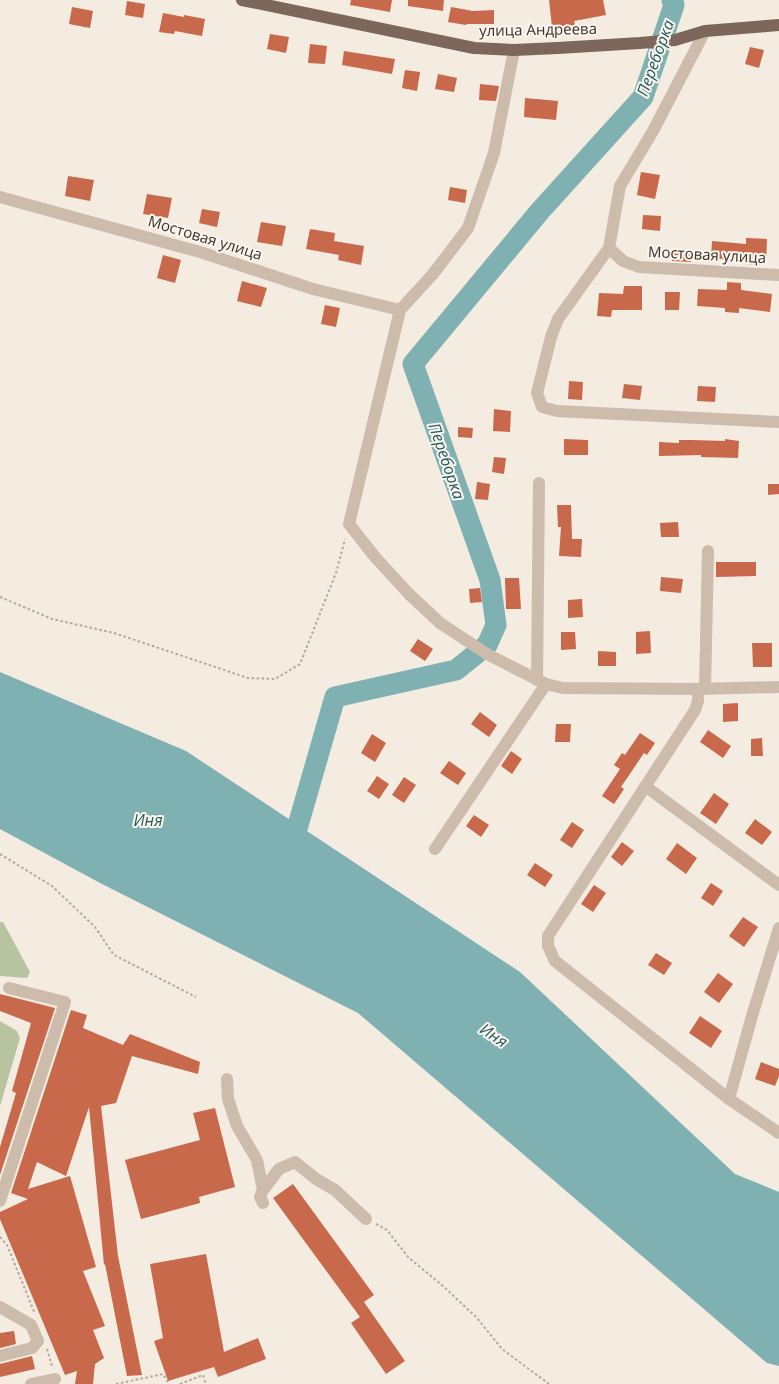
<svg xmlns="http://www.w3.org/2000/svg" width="779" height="1384" viewBox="0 0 779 1384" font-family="'Open Sans',sans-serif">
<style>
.green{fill:#b8c4a0}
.water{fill:#7fb0b2}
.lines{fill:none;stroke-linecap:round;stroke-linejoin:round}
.river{stroke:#7fb0b2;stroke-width:21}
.building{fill:#c8694b}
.path{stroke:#b9a596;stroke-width:2;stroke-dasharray:2.5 2.5;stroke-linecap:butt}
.minor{stroke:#cdbbac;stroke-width:12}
.major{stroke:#7d675c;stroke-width:12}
.labels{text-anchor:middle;stroke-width:4;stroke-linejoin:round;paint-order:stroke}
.street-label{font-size:15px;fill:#3b302b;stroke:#fbf5ee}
.water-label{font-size:16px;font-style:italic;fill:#1f5a5e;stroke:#fbf5ee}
</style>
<rect width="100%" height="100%" fill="#f4ebe1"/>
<path class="green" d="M0 922H3L30 972 27 978 0 976Z
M0 1021 17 1031 20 1038 0 1106Z"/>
<path class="water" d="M0 672 186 751 520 972 735 1174 779 1192V1366L767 1363 358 1013 102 884 0 829Z"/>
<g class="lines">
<path class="river" d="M290 853 335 697 456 670 487 645 496 625 490 580 413 364 540 211 643 97 674 5 672 0"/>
</g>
<path class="building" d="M351 0H392L390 12 350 5Z
M408 0H444L443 11 408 6Z
M549 0H603L606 15 574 21 575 25 552 27Z
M127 1 145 4 143 18 125 15Z
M72 7 93 11 90 28 69 24Z
M451 7 473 11 494 10V24H467L466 25 448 22Z
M163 13 184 17V15L205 19 202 36 175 31 174 34 159 32Z
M270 34 289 37 286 53 267 49Z
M310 44 327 46 325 64 308 63Z
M750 47 764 50 759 68 745 64Z
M344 51 395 59 392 74 342 65Z
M405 70 420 72 417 91 402 88Z
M438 74 457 78 454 92 435 89Z
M480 84 499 86 496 101 479 100Z
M525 98 558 101 556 120 524 117Z
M641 172 660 175 655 199 637 195Z
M68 176 94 180 90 201 65 196Z
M450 187 467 190 465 203 448 200Z
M147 194 172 198 168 218 143 214Z
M202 209 220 212 217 227 199 223Z
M643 215 661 216 660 231 642 229Z
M261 222 286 226 282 246 257 242Z
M310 229 335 233 334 241 364 246 361 265 338 260 339 255 306 249Z
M746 238 767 239 766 265 745 264V261L711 258 712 241 746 244Z
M673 252H691V262L672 261Z
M163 255 181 260 175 283 157 278Z
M242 281 267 288 261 307 237 301Z
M727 282 741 283V290L772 294 770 312 739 308V313L725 312V308L697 306 698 289 727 290Z
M624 286H642V310H612L611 317 597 316 599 293 623 294Z
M665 292H680L679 310H665Z
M325 305 340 308 336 327 321 324Z
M569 381 583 382 582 400 568 399Z
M624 384 642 386 640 400 622 398Z
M698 386 716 387 715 402 697 401Z
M494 409 511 411 510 432 493 431Z
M458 427 473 428 472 438 458 437Z
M564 439 588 440V455H564Z
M725 439 739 441 738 458 701 457V455L659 456V442L679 443V440H692L725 441Z
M494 457 506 458 504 474 492 472Z
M477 482 490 484 488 500 475 499Z
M768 484H779V494L768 495Z
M557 505H571L572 539H582L581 557 559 556 561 527H558Z
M678 522 679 537H661L660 523Z
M716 562H756V576L716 577Z
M661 577 683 579 681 593 660 591Z
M505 578H519L521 609H506Z
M480 588 482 602 470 603 469 589Z
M582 599 583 617 568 618V600Z
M650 631 651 653 636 654V632Z
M561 632H575L576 649 561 650Z
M418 639 433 649 425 661 410 651Z
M752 643H772V667H753Z
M598 651 616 652V666H598Z
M738 703V721L723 722V704Z
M480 712 497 725 489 737 471 724Z
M556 724H571L570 742H555Z
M708 730 731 746 723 758 700 742Z
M640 733 655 743 647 755 644 753 621 787 624 789 614 804 602 796 620 769 614 765 622 753 625 755Z
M372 734 386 743 375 762 361 753Z
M762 738 763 756H751V739Z
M511 751 522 759 512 774 501 766Z
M449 761 466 773 458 785 440 773Z
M377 776 389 784 379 799 367 791Z
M404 777 416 785 404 803 392 795Z
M714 793 729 804 716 824 700 813Z
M474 815 489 825 481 837 466 826Z
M755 819 772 832 762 845 745 833Z
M572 822 584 830 572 848 560 840Z
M622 842 634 851 622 866 611 857Z
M677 843 697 858 686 874 666 859Z
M535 863 553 875 545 887 527 875Z
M711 883 723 891 713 906 701 898Z
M594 885 606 893 593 912 581 904Z
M743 917 758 927 744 947 729 936Z
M656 953 672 963 664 975 648 965Z
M718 973 733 984 719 1003 704 992Z
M0 994 55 1008 0 1175V1147L16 1093 12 1091 31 1023 0 1011Z
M71 1010 87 1015 83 1028 123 1045 130 1034 200 1062 198 1074 132 1056 116 1103 101 1106 118 1256 142 1375 127 1376 105 1264 104 1265 89 1107 66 1176 37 1162 28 1189 70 1176 96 1267 83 1271 105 1326 93 1330 104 1358 95 1364 93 1384H75L77 1371 65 1375 0 1219V1212L28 1199 11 1193Z
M700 1016 722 1031 711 1048 689 1033Z
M761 1062 779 1069V1076L775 1086 755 1079Z
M215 1108 235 1187 199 1197 200 1203 141 1219 125 1160 200 1140 193 1113Z
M293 1184 374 1295 364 1302 405 1361 386 1374 351 1323 360 1317 273 1198Z
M206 1254 224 1352 258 1338 266 1359 218 1377 214 1367 168 1381 154 1341 163 1338 150 1264Z
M14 1331 16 1344 0 1348V1333Z
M32 1356 35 1369 0 1377V1364Z"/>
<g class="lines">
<path class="path" d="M0 597 52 619 114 633 248 678 275 679 300 664 336 573 345 539
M0 854 52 886 95 927 114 955 196 997
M376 1224 387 1230 408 1257 443 1286 477 1318 502 1349 549 1384
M0 1237 7 1245 35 1314
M47 1349 52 1366
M116 1384 163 1374 169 1384
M180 1384 203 1375 206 1384"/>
<path class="minor" d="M705 31 653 131 620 186 609 248 558 319 551 337 537 393 542 407 557 411 779 422
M514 50 494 153 468 228 433 274 400 310 349 524 375 557 409 594 440 623 487 654 546 684 563 688 698 689 779 687
M0 197 200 252 313 289 400 310
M609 248 623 261 639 267 779 275
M537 680 539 483
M698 689V701L695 710 548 936V946L555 961 729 1099 779 1133
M705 689 708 551
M645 786 779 885
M435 849 546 684
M227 1079 228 1099 237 1126 257 1160 263 1190
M729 1099 752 1016 779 928
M0 1201 65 1002 9 988
M263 1203 260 1197 263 1190 279 1169 295 1162 316 1179 335 1190 366 1219
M0 1307 31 1325 38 1341 32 1348 0 1356
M31 1384 55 1379"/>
<path class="major" d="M242 0 474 48 514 50 558 48 640 43 675 40 705 31 779 25"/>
</g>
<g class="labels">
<g class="street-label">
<text transform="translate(538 30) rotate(-1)" y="5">улица Андреева</text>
<text transform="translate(205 238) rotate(17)" y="5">Мостовая улица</text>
<text transform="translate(707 255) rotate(3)" y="5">Мостовая улица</text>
</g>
<g class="water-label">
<text transform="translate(655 58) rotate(-70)" y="6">Переборка</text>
<text transform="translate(447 461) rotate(71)" y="6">Переборка</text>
<text x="148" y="826">Иня</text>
<text transform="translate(494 1035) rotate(34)" y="6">Иня</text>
</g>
</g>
</svg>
